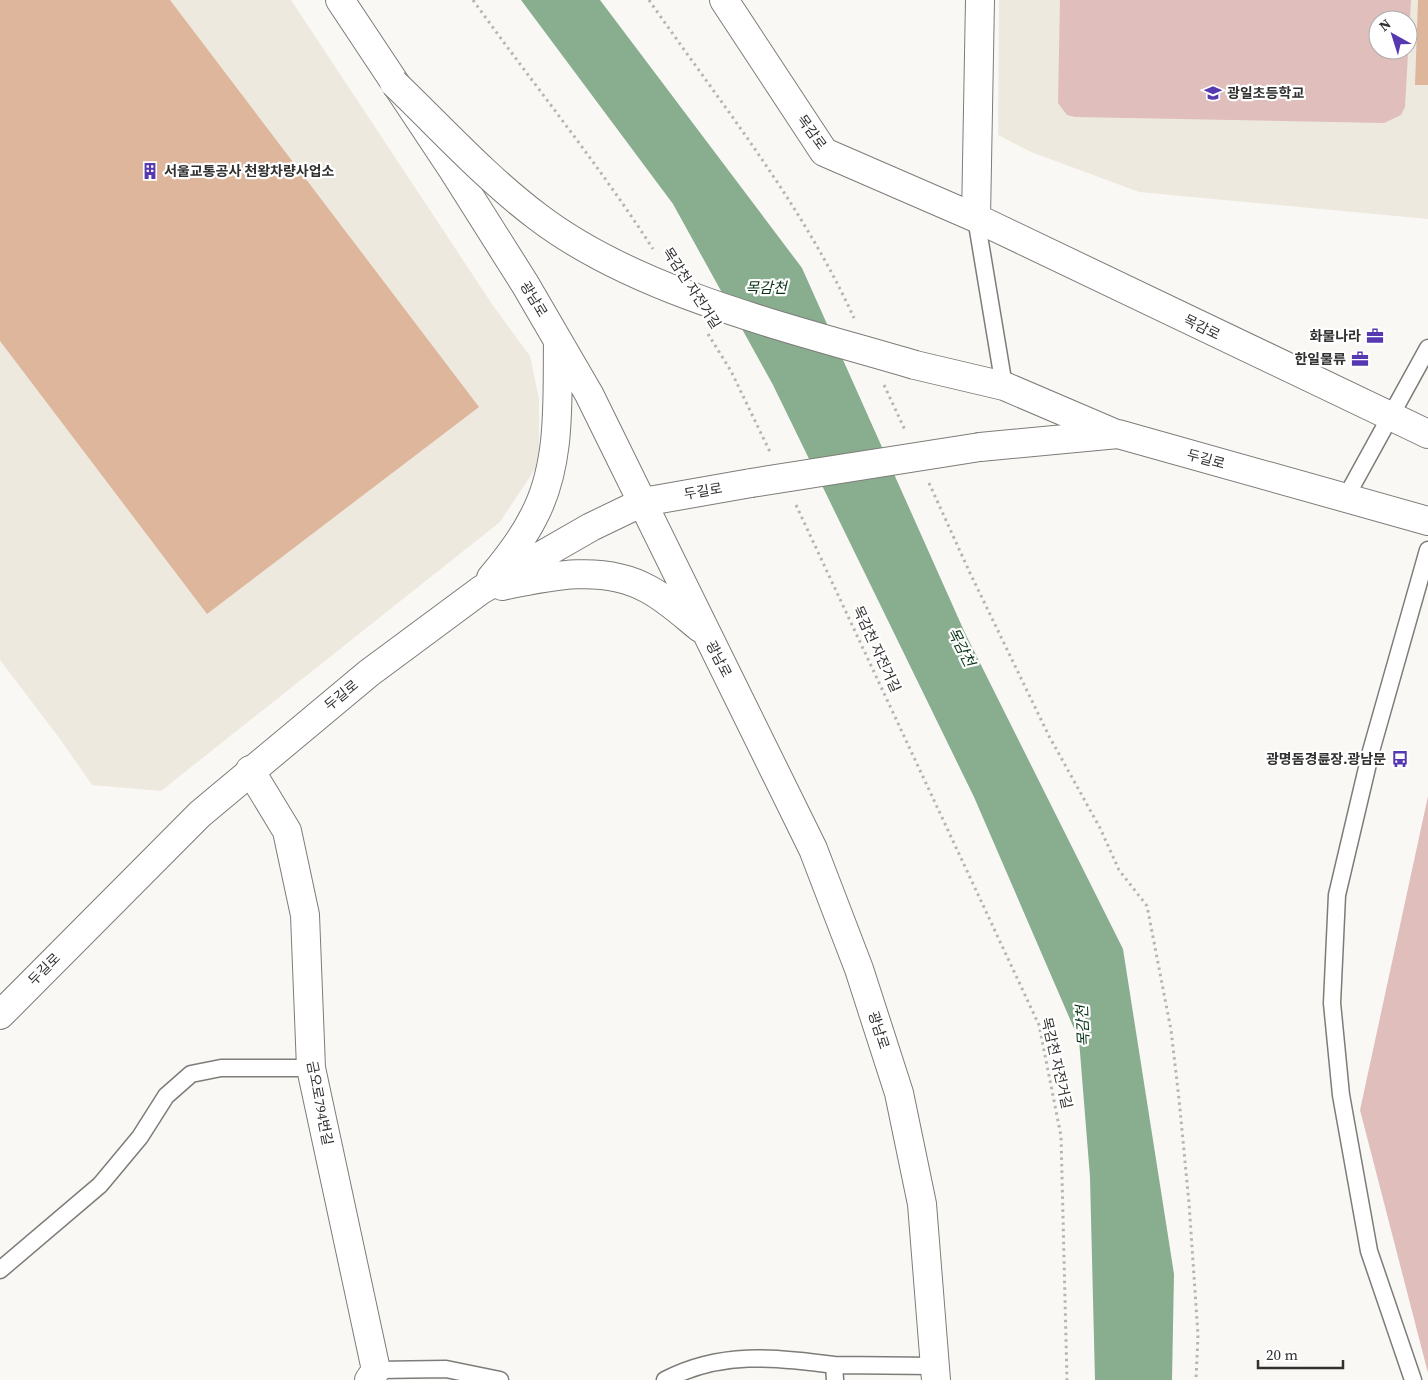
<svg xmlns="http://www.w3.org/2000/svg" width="1428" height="1380" viewBox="0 0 1428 1380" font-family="'Source Serif 4','Noto Sans KR',serif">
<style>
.built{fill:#eee9df;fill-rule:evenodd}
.green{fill:#dfbebc;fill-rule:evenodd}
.water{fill:#89ad8f}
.building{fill:#deb69c}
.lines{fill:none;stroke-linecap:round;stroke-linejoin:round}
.service-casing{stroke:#7e7c79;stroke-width:19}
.minor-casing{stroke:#7e7c79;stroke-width:30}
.tertiary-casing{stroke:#7e7c79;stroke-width:30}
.path{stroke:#b7b5b2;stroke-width:3;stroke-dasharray:2.5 4;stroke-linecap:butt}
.service{stroke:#fff;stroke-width:16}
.minor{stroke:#fff;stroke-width:28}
.tertiary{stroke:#fff;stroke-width:28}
.tertiary-bridge-casing{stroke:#7e7c79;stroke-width:30;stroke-linecap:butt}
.tertiary-bridge{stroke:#fff;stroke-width:28}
.labels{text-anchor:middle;stroke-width:4.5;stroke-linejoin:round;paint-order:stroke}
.poi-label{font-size:14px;font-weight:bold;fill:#323130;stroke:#fff;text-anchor:end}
.street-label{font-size:14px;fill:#323130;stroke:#fff}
.water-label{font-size:15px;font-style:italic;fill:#083315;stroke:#fff}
</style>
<rect width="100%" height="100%" fill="#faf8f4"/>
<path class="built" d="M0 0H291L492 304 530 356 539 399V463L500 522 161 791 92 785 60 739 0 660Z
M999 0H1428V219L1139 192 1031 152 998 135ZM1378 20H1408V50H1378Z"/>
<path class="green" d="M1060 0H1411L1405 107 1401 115 1384 123 1075 117 1067 115 1058 103ZM1378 20H1408V50H1378Z
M1428 796V1373L1360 1110Z"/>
<path class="water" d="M521 0H600L802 268 965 633 1123 949 1174 1274 1172 1380H1095L1090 1177 1079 1040 974 797 773 385 673 204Z"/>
<path class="building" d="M0 0H170L479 407 207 614 0 341Z
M1418 0H1428V85H1415Z"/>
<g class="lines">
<g class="service-casing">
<path id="service" d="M976 218 1004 386
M1346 497 1428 348
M0 1270 100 1185 140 1137 166 1096 191 1074 221 1068H311
M376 1370 446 1369 500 1380
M665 1380C720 1351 775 1357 834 1365
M835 1380 834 1365 936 1366
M1413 1380 1369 1251 1341 1095 1332 1003 1337 895 1371 751 1428 550"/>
</g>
<g class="minor-casing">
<path id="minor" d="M724 0 824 152 976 218 1428 434
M976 218 980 0
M250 770 287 831 305 915 311 1068 376 1370 369 1380"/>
</g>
<g class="tertiary-casing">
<path id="tertiary" d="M340 0 453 170 525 284 589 394 813 849 859 969 899 1093 922 1204 936 1380
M915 365 1004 386 1114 433
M980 447 1118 434 1428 521
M491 578C507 559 522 540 533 518 562 465 557 399 558 341
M502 586C549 576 603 564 648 589 667 599 683 614 700 628
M0 1015 200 814 369 673 481 590 591 527 643 502 751 483"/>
</g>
<path class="path" d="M473 0C533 84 597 162 653 249
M649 0C721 104 801 202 854 318
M708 334 731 371 770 452
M884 385 905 430
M929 483 970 573 1049 736 1100 828 1119 870 1147 906 1171 1030 1179 1099 1189 1203 1198 1335 1196 1380
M796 505 1039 1025 1061 1136 1067 1380"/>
<use href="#service" class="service"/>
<use href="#minor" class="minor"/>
<use href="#tertiary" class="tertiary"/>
<g class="tertiary-bridge-casing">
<path id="tertiary-bridge" d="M394 83C441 128 486 178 538 217 639 294 794 329 915 365
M751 483 980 447"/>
</g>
<use href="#tertiary-bridge" class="tertiary-bridge"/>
</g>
<defs>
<g id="school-bare" transform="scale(1.35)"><path d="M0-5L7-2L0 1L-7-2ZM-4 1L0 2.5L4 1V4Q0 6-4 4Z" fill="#5639b1" stroke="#fff" stroke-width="2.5" paint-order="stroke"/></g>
<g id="building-bare" transform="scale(1.35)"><path d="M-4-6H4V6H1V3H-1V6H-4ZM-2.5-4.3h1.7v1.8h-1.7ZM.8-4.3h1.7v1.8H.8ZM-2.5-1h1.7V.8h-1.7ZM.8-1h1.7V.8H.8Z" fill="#5639b1" stroke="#fff" stroke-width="2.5" paint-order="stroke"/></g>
<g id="office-bare" transform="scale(1.35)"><path d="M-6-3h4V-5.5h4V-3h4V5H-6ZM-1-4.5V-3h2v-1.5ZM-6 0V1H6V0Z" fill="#5639b1" stroke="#fff" stroke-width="2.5" paint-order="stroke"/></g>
<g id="bus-bare" transform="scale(1.35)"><path d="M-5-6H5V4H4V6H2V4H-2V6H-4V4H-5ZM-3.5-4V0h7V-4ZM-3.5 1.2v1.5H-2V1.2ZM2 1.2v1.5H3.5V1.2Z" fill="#5639b1" stroke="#fff" stroke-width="2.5" paint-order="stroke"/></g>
</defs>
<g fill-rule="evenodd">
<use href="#school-bare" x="1213" y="93"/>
<use href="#building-bare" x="150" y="171"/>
<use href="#office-bare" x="1375" y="336"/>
<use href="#office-bare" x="1360" y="359"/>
<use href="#bus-bare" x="1400" y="759"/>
</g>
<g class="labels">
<g class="poi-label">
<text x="1227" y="98" text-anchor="start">광일초등학교</text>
<text x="164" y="176" text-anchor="start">서울교통공사 천왕차량사업소</text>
<text x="1361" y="341">화물나라</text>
<text x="1346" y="364">한일물류</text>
<text x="1386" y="764">광명돔경륜장.광남문</text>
</g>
<g class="street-label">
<text transform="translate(812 132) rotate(54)" y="5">목감로</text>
<text transform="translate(692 288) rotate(57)" y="5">목감천 자전거길</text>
<text transform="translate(534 299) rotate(59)" y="5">광남로</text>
<text transform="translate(1202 327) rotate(26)" y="5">목감로</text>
<text transform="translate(1206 459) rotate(15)" y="5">두길로</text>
<text transform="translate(703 491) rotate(-10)" y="5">두길로</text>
<text transform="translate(877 649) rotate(65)" y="5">목감천 자전거길</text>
<text transform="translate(719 659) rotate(63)" y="5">광남로</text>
<text transform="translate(341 695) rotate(-39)" y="5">두길로</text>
<text transform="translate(44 969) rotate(-45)" y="5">두길로</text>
<text transform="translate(879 1030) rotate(72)" y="5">광남로</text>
<text transform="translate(1057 1063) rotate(77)" y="5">목감천 자전거길</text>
<text transform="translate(320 1103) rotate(79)" y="5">금오로794번길</text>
</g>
<g class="water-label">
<text x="766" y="293">목감천</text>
<text transform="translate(961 647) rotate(63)" y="5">목감천</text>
<text transform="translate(1083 1026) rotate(-93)" y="5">목감천</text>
</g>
</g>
<g transform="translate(1393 35) rotate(321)"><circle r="24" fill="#ffffff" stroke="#adadac"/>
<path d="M0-4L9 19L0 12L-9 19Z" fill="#5639b1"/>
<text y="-8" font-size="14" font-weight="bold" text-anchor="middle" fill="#323130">N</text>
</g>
<path d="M1258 1360v8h85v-8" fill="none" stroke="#323130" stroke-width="2.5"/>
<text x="1266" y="1360" font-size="15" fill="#323130" stroke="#ffffff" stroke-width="4" paint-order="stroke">20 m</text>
</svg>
